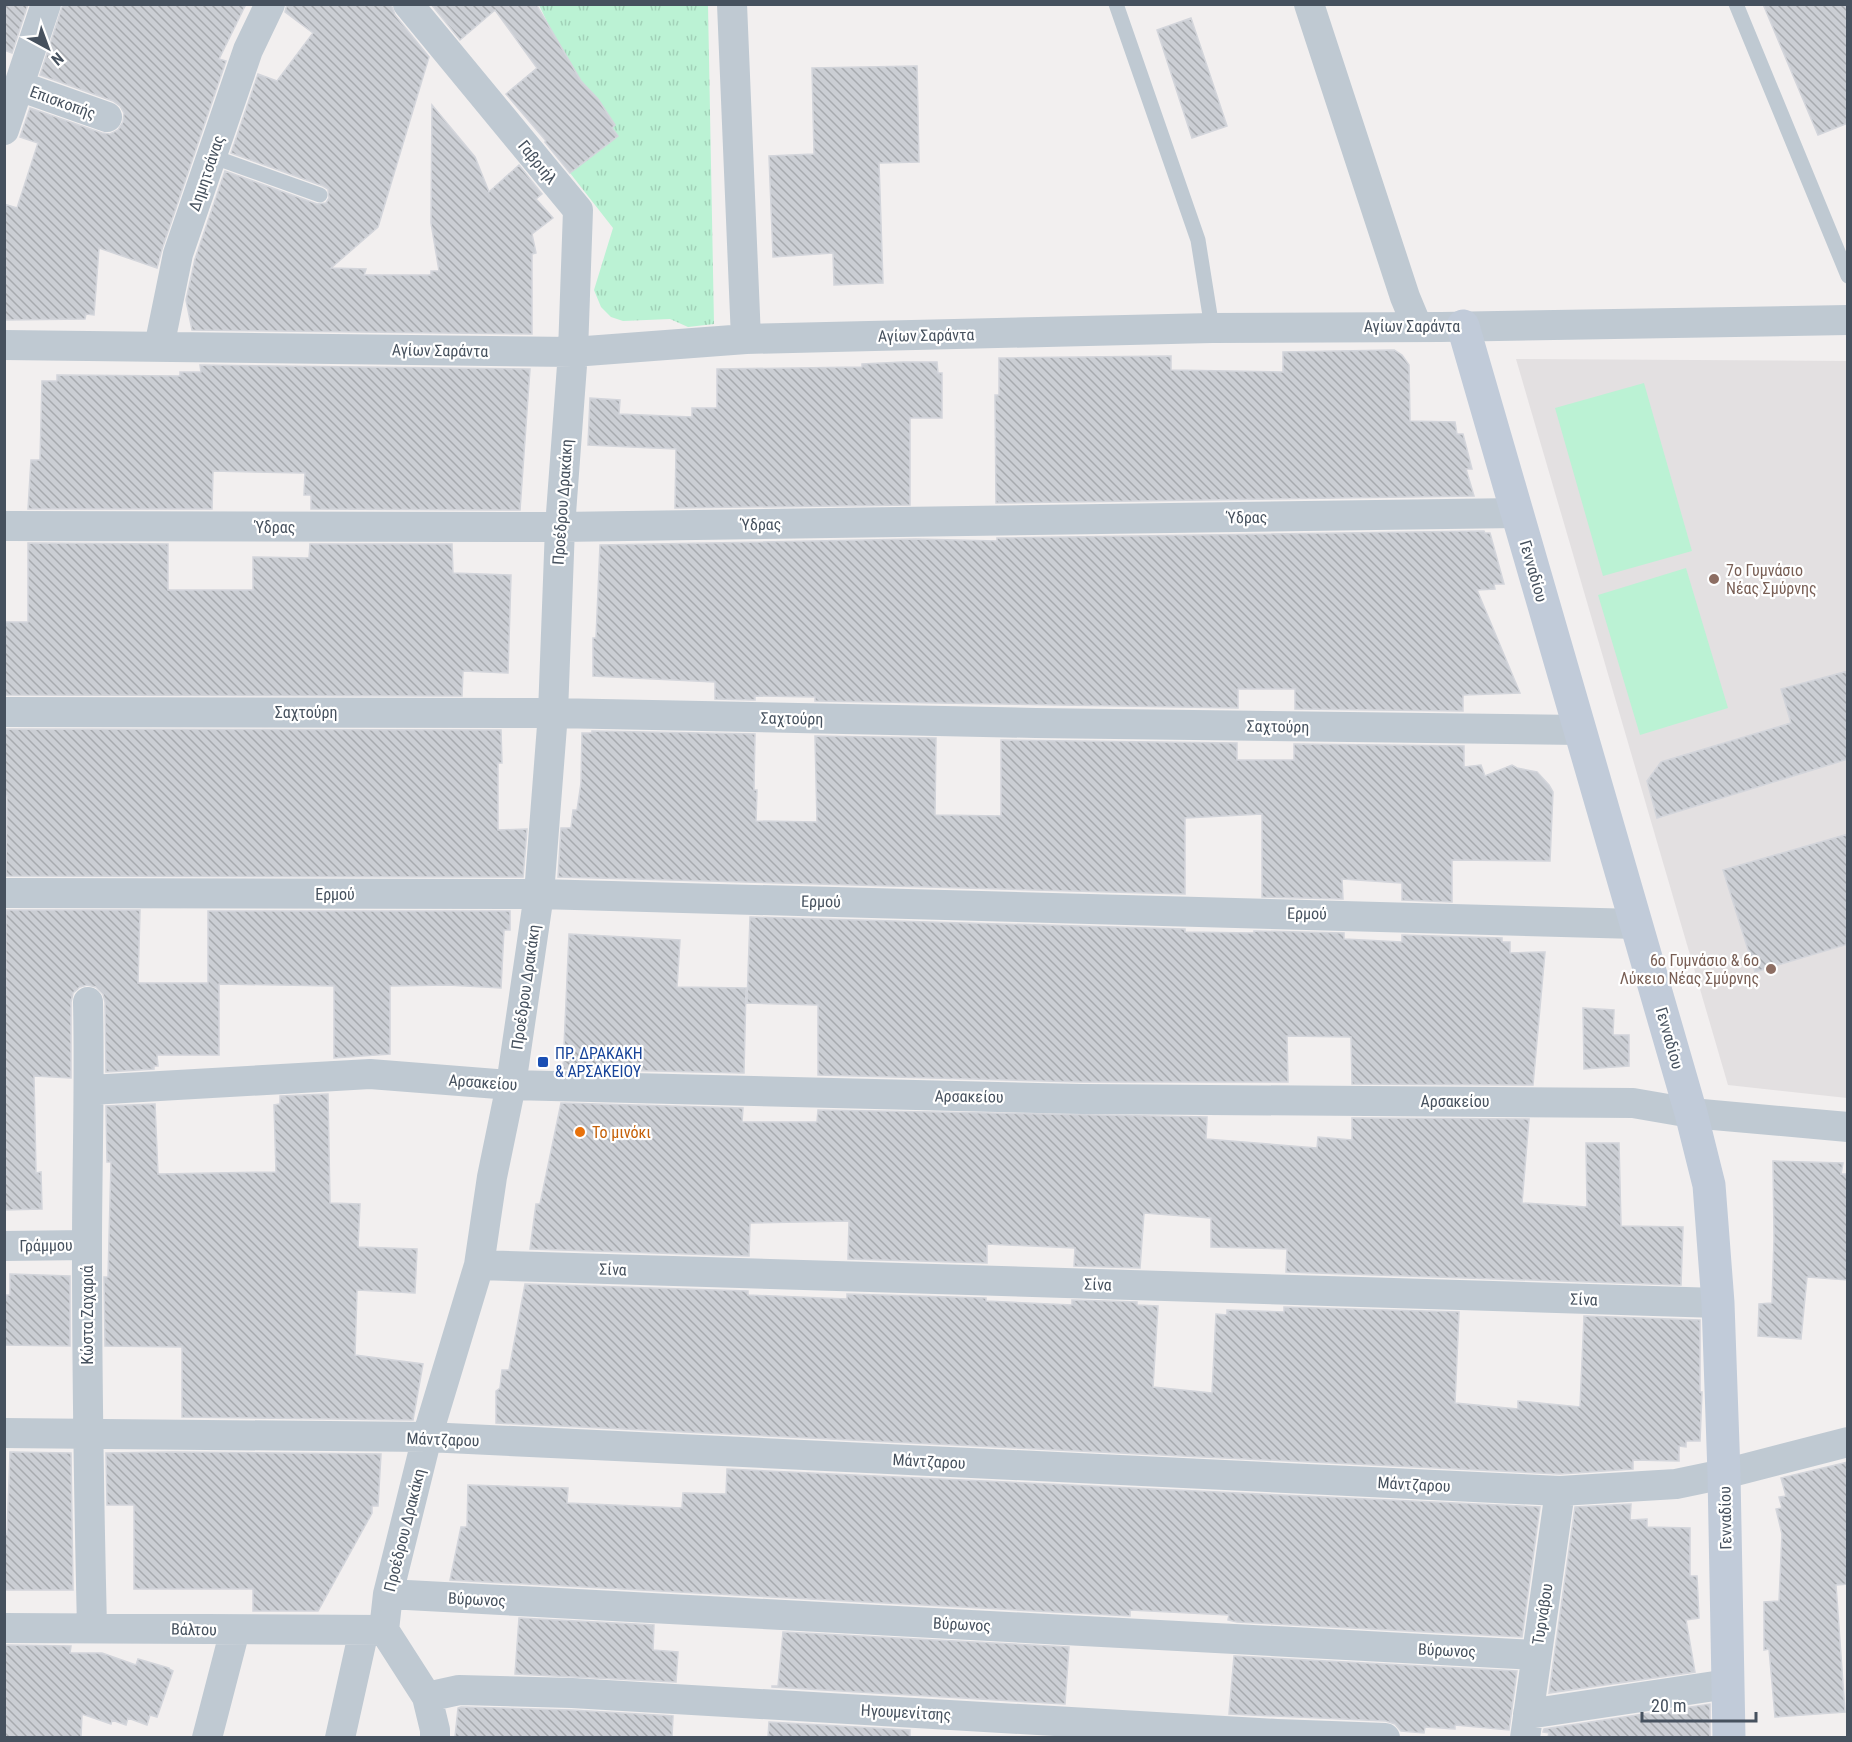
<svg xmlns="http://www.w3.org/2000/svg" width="1852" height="1742" viewBox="0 0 1852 1742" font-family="'Roboto Condensed',sans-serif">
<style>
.education{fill:#e3e0e1}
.grass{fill:url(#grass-tufts)}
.garden{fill:#bbf2d4}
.building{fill:url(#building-back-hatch);stroke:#d3d5db;stroke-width:1.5}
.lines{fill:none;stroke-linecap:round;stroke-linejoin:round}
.lane{stroke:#bfc9d2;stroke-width:15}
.street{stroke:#bfc9d2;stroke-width:30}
.secondary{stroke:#c1cbd9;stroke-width:33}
.education-dot{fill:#8d6e63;stroke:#fff;stroke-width:2}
.transit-dot{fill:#1a4fb4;stroke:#fff;stroke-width:2}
.food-dot{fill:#e8710a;stroke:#fff;stroke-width:2}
.labels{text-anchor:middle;stroke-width:4.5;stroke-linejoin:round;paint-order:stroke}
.street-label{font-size:16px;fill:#46515e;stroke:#fff}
.education-label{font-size:16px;fill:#785e54;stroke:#fff;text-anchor:start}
.transit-label{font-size:16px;fill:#164399;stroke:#fff;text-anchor:start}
.food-label{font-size:16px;fill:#c56008;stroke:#fff;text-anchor:start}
</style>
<defs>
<pattern id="grass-tufts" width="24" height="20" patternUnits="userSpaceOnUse" patternTransform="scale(1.5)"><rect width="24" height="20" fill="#bbf2d4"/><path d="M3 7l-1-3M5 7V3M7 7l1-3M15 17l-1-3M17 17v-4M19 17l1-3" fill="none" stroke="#a2d1b8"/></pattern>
<pattern id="building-back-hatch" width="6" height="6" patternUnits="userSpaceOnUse" patternTransform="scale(1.5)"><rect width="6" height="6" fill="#cbced4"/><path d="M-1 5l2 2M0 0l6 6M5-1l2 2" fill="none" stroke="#a7aaaf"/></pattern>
</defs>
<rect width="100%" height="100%" fill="#f2efef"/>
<path class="education" d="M1516 359 1847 361V1098L1728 1085Z"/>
<path class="grass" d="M539 5H708L714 324 688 327 670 319 623 321 611 317 601 307 594 290 613 228 570 173 615 125 598 99 581 81 551 30Z"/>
<path class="garden" d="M1644 383 1692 551 1603 576 1555 408Z
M1686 568 1728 708 1640 735 1598 595Z"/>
<path class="building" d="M4 4H28L12 53 4 50Z
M63 4H246L219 59 226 61 162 249 157 268 99 248 94 315 86 314 85 319 4 320V204L17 208 38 143 20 137 30 108 102 133 110 134 118 130 123 122 124 113 120 106 113 101 40 75Z
M287 4H391L395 15 429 57 378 227 331 268 366 269 364 275H431V271H439L431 223 432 105 475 157 489 192 519 165 542 194 536 199 553 218 532 234 536 253 532 254V334L192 330 186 300 195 259 225 171 317 204 326 203 329 198 328 189 323 186 231 153 258 74 277 81 313 33 285 12Z
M431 4H536L581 81 598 99 615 125 612 128 618 136 570 173 545 142 546 141 506 94 537 68 495 10 460 40Z
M1763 4H1848V123L1818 135Z
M1191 18 1227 126 1192 138 1157 30Z
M917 66 919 162 879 163 883 283 834 285 833 253 773 257 769 156 814 154 812 68Z
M1394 350 1402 355 1409 365 1410 421 1455 422 1457 434H1463L1472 469H1466L1474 496 996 503 995 395H999V358L1171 356V370L1283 372V352Z
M903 362H937L938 373H942V418H910V505L675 508 676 449 588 445 590 398 620 400 619 414 692 417V408H717V369L862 367V364Z
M200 365 530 369 520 510 311 509V495H304L305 473 213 471 212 509H28L31 460H40L42 381H57V375L180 376V372H201Z
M1484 531 1485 533H1490L1504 584H1494L1495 589 1477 590 1520 693 1463 695V711L1295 709V689H1238V708L815 701V697L755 696V700L715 699V682L593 676V638H596L600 545 916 539 997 541V538Z
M28 543 168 544V590H253V557L309 558 310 544H452L453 573 511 575 508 673 463 671 462 696 4 695V622H28Z
M1848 671V759L1657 818 1647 781 1661 762 1791 723 1781 689Z
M4 729 501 730 502 763H498V830L527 829 523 877 6 876 7 796H4Z
M592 731 755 734 754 790H757L756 821 817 822 815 736 936 738 935 815 1001 816V740L1237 743V760H1294V744L1464 746V767L1481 765 1485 776 1512 765 1517 768 1537 772 1549 785 1553 792 1550 861 1452 860V902L1402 900V883L1342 879 1343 899 1262 897V814L1185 818V894L558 877 561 828H571L573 810H577L581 783 582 733H592Z
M1848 834V944L1755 972 1723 870Z
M6 910H140L138 983H208V911H510V930H504L501 988 448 985 390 986V1054L334 1058V986L219 984V1055H157L158 1066H154V1069L106 1072 105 1002 103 994 96 987 87 985 80 987 73 993 71 1002V1078L34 1076 36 1173 41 1172 42 1209 4 1210Z
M750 917 1185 929V932L1254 933V931L1344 933V939L1402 942V935L1502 938V942H1510V953L1545 952 1533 1085 1352 1084 1351 1037 1287 1036 1288 1082H1082L818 1075V1005L747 1003Z
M569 934 680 940 677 987 746 988 744 1073 563 1069Z
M1583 1008 1614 1010 1613 1035H1629V1066L1584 1069Z
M328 1094 330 1203 360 1204 358 1247 417 1249 415 1293 357 1290 355 1355 423 1364 413 1420 182 1417V1347L105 1346 104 1277H108L111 1162H107L106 1106 155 1104 158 1174 276 1172 274 1105 280 1104V1096Z
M561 1103 743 1108 742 1122H817L818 1110 1207 1117 1206 1139 1317 1148 1318 1137 1352 1140V1118L1529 1119 1522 1203 1587 1207 1586 1143H1619L1621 1226 1683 1227 1681 1285 1286 1272 1287 1249 1211 1247V1218L1144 1213 1140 1268 1074 1266 1075 1248 987 1244V1263L848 1259 849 1221 750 1223 749 1256 530 1249 536 1204H540Z
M1773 1161 1843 1163 1841 1174H1848V1280L1807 1277 1801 1339 1758 1336 1759 1304 1772 1303 1774 1238Z
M10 1274 70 1276V1346L4 1345V1310L6 1295H10Z
M525 1284 748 1291V1295L847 1299V1294L986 1298V1301L1072 1305V1300L1137 1302V1305L1158 1306 1153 1387 1212 1393 1216 1314 1227 1315V1310L1284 1312V1307L1459 1312 1455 1403 1518 1409V1401L1580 1407 1584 1316 1700 1320V1392H1702L1700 1441H1686V1447L1679 1446V1461L1633 1460V1469L1560 1474 496 1423V1391L500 1388 502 1370H509Z
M10 1452 71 1453 73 1590H4V1534H7Z
M173 1452 381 1454 378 1506H372V1513L318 1611H253V1589H134V1505H107L106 1453Z
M1848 1462V1584L1836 1585 1845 1712 1775 1717 1769 1649 1764 1650V1602L1779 1601 1782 1534 1776 1509 1782 1508 1779 1497 1786 1496 1781 1478Z
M727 1469 1540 1507 1522 1637 1237 1622 1228 1620 1229 1615 1130 1610V1616L450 1580 461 1527H467L468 1485 568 1488 567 1503 682 1508 683 1493 726 1494Z
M1631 1504 1630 1520 1647 1519V1527L1690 1528V1576H1697L1699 1618 1686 1620 1695 1672 1549 1693 1575 1507Z
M519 1618 654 1625 653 1650 678 1652 676 1682 515 1674Z
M783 1632 1069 1647 1065 1704 772 1687V1686H778Z
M4 1645 71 1646 70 1653H102L136 1665 138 1659 169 1668V1669L173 1671 157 1717 150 1715 147 1725 128 1718 126 1725 112 1720 111 1724 82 1714 81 1737H4Z
M1234 1656 1517 1671 1509 1730 1455 1725V1729L1425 1727 1424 1733 1401 1731 1395 1724 1386 1721 1229 1714Z
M1710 1704V1737H1548L1549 1733 1543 1732 1544 1729Z
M461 1707 571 1710 673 1716 672 1737H455L458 1708Z
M769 1722 910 1730V1737H768Z"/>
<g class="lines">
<path class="lane" d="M1116 4 1198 240 1212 328
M1736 4 1848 276
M211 156 320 195"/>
<path class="street" d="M408 4 578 210 573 352 560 527 553 713 539 894 511 1085 492 1177 479 1265 427 1437 388 1594 384 1630 427 1697 435 1730V1738
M732 4 746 339
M1309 4 1405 297 1417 326
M19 86 107 117
M4 130 46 4
M4 345 573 352 746 339 1212 328 1441 327 1848 320
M159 347 178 254 248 50 270 4
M4 526 560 527 1517 513
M4 712 553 713 1036 723 1580 730
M4 893 539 894 1637 924
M88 1002C90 1084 87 1165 87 1247 87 1374 89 1501 92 1628
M90 1090 370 1074 511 1085 1082 1099 1633 1103 1691 1113 1848 1127
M4 1246 87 1245
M479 1265 1718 1303
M4 1433 427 1437 1560 1491 1676 1484 1724 1474 1848 1442
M388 1594 1536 1655
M4 1628 384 1630
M427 1697 459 1690 572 1693 1277 1734 1385 1738
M1528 1714 1728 1684
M207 1738 235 1630
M340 1738 364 1630
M1525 1738 1560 1491"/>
<path class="secondary" d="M1463 326 1691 1113 1709 1185 1718 1303 1724 1474 1729 1738"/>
</g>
<g class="education-dot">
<circle cx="1714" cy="579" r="6"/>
<circle cx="1771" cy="969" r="6"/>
</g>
<rect class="transit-dot" x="537" y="1056" width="12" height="12" rx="3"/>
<circle class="food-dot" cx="580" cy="1132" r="6"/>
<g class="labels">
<g class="street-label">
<text transform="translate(63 102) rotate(20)" y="6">Επισκοπής</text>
<text transform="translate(538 162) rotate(51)" y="6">Γαβριήλ</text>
<text transform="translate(206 173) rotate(-71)" y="6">Δημητσάνας</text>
<text x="1412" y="332">Αγίων Σαράντα</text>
<text transform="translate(926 335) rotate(-1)" y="6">Αγίων Σαράντα</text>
<text transform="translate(440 350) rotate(1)" y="6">Αγίων Σαράντα</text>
<text transform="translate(562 502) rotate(-86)" y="6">Προέδρου Δρακάκη</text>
<text transform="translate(1247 517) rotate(-1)" y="6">Ύδρας</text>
<text transform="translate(761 524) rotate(-1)" y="6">Ύδρας</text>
<text x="275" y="533">Ύδρας</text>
<text transform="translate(1534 571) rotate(74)" y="6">Γενναδίου</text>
<text x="306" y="718">Σαχτούρη</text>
<text transform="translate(792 718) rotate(1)" y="6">Σαχτούρη</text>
<text transform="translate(1278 726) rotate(1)" y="6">Σαχτούρη</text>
<text x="335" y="900">Ερμού</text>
<text transform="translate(821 901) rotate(1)" y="6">Ερμού</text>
<text transform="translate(1307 913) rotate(1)" y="6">Ερμού</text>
<text transform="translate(525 987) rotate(-82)" y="6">Προέδρου Δρακάκη</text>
<text transform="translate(1670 1038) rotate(74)" y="6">Γενναδίου</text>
<text transform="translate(483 1082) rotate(4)" y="6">Αρσακείου</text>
<text transform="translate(969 1096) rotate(1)" y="6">Αρσακείου</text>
<text x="1455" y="1107">Αρσακείου</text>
<text transform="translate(46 1245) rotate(-1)" y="6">Γράμμου</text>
<text transform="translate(613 1269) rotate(2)" y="6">Σίνα</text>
<text transform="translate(1098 1284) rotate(2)" y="6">Σίνα</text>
<text transform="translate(1584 1299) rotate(2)" y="6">Σίνα</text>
<text transform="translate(87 1315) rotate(-90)" y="6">Κώστα Ζαχαριά</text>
<text transform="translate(443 1439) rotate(2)" y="6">Μάντζαρου</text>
<text transform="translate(929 1461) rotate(3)" y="6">Μάντζαρου</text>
<text transform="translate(1414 1484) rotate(3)" y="6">Μάντζαρου</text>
<text transform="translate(1725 1518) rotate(-91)" y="6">Γενναδίου</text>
<text transform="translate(404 1530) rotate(-76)" y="6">Προέδρου Δρακάκη</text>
<text transform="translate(477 1599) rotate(3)" y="6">Βύρωνος</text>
<text transform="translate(1542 1614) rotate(-81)" y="6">Τυρνάβου</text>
<text transform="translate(962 1624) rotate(3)" y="6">Βύρωνος</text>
<text transform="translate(194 1629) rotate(1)" y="6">Βάλτου</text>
<text transform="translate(1447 1650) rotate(3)" y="6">Βύρωνος</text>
<text transform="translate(906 1712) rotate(3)" y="6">Ηγουμενίτσης</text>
</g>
<g class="education-label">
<text x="1726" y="576">7ο Γυμνάσιο<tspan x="1726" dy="18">Νέας Σμύρνης</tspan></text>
<text x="1759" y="966" text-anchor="end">6ο Γυμνάσιο &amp; 6ο<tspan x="1759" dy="18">Λύκειο Νέας Σμύρνης</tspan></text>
</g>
<g class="transit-label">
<text x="555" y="1059">ΠΡ. ΔΡΑΚΑΚΗ<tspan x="555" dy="18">&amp; ΑΡΣΑΚΕΙΟΥ</tspan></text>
</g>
<g class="food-label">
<text x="592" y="1138">Το μινόκι</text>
</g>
</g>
<rect width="1852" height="1742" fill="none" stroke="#46515e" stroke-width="12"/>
<g transform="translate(48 48) rotate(139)" stroke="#ffffff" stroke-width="4.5" paint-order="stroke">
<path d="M0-4.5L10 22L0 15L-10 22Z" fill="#46515e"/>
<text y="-9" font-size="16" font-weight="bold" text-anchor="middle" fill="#46515e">N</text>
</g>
<path d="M1642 1712v9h114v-9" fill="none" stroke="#46515e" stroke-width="3"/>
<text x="1651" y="1712" font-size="18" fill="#46515e" stroke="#ffffff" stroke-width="4.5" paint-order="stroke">20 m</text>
</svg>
